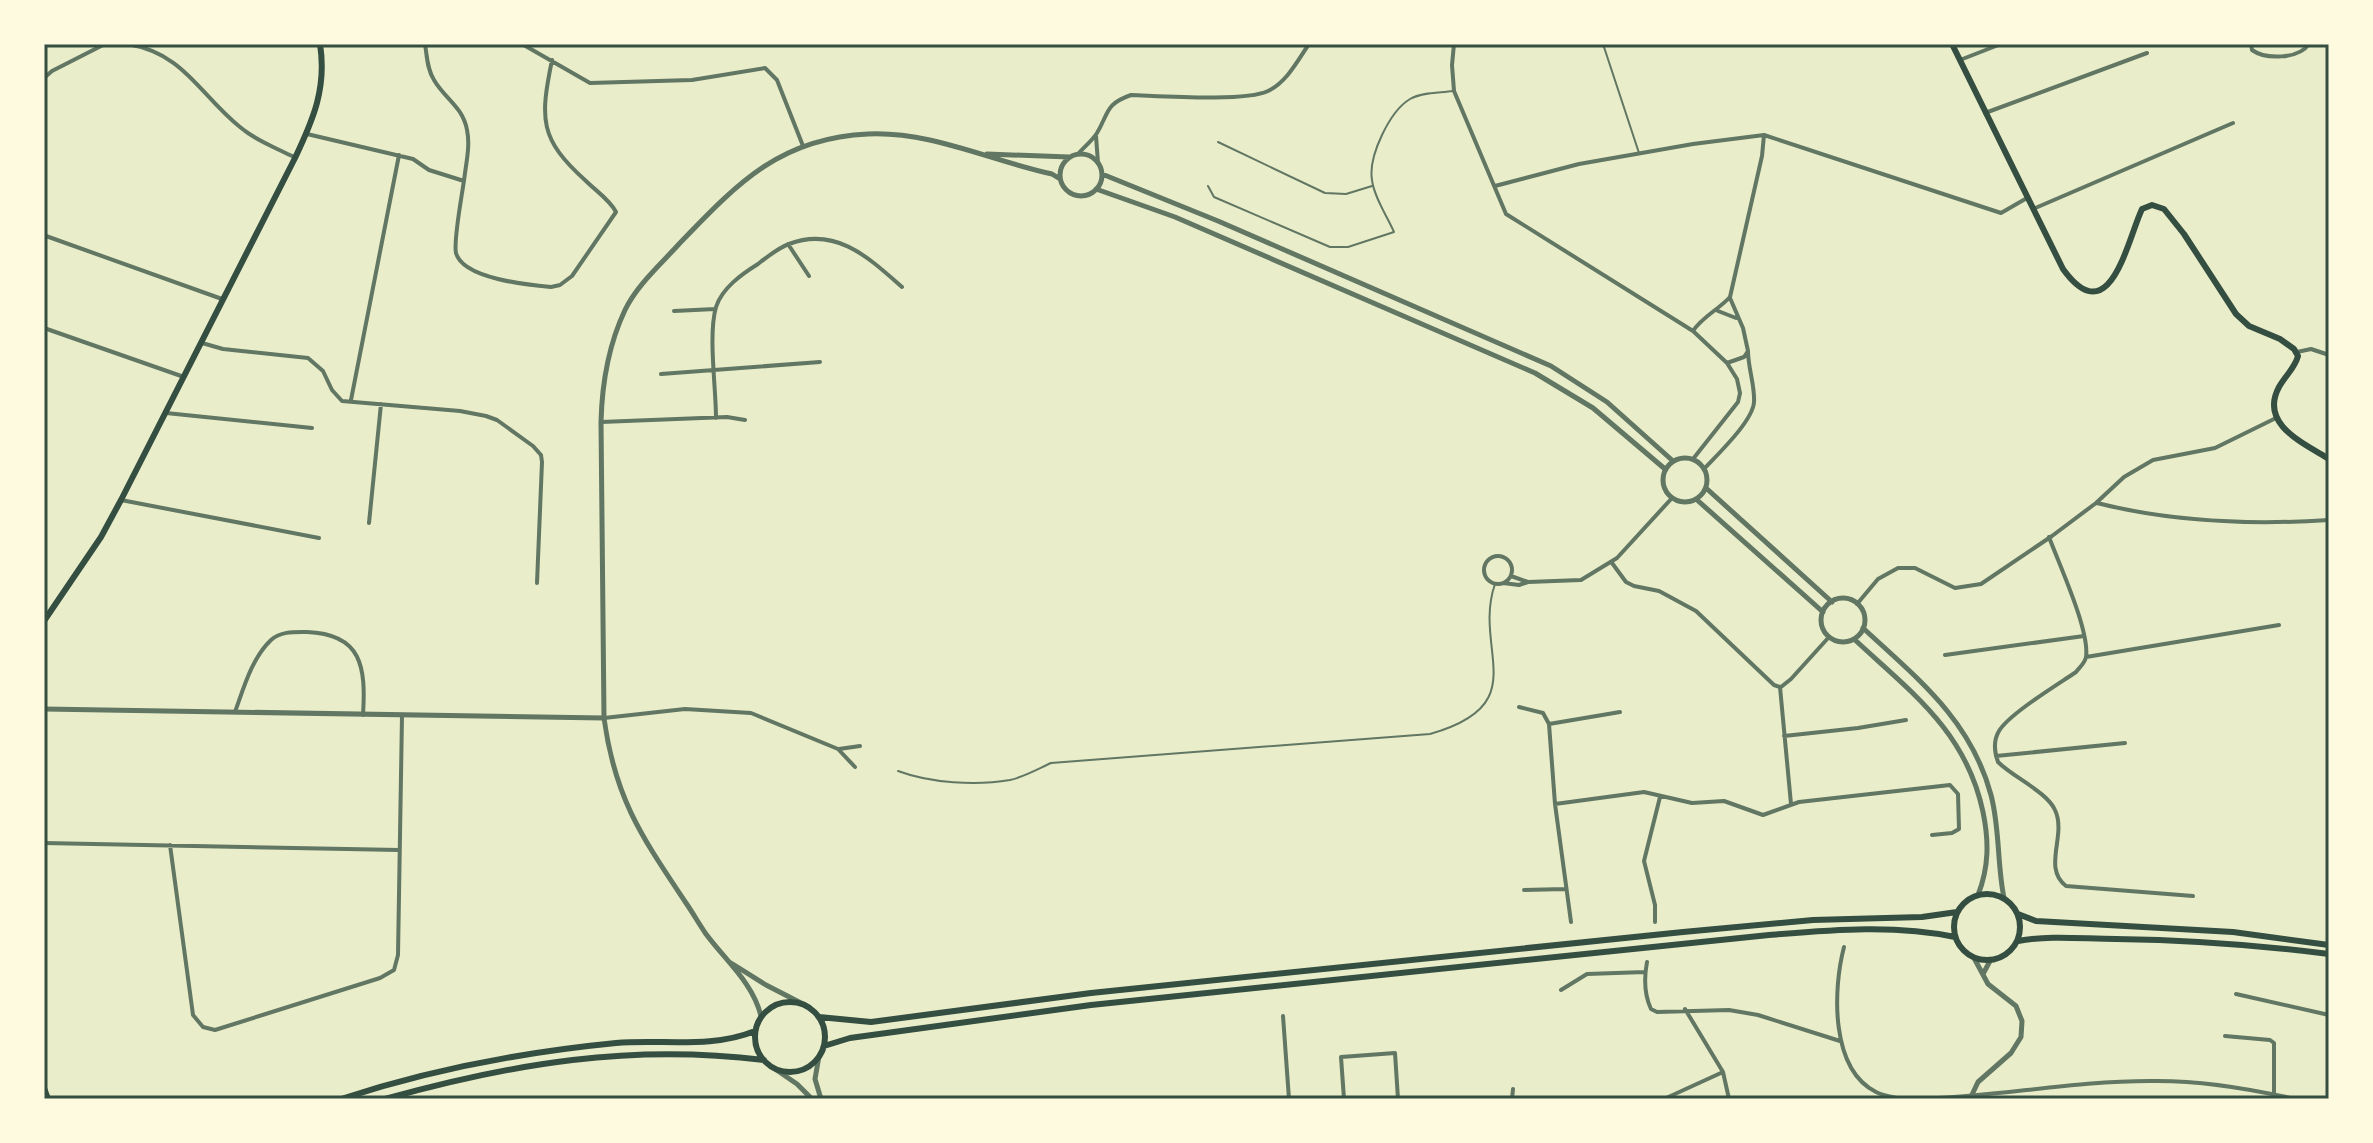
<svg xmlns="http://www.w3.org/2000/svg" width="2373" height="1143" viewBox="0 0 2373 1143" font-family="'Fira Sans Condensed',sans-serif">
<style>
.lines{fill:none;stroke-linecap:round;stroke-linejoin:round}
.service{stroke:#617663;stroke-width:2}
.minor{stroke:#617663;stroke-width:4}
.tertiary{stroke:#617663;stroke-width:5}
.secondary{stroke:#344e41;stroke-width:6}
.primary{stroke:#344e41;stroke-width:6}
.neatline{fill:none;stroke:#344e41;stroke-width:3}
</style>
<rect width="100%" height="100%" fill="#e9edc9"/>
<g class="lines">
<path class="service" d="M1603 44 1639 153
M1218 142 1325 193 1346 194 1372 186
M1208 186 1214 197 1330 247H1348L1394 232C1387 216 1374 197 1372 180 1368 156 1390 111 1410 99 1422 92 1440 93 1453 91
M898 771C930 783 976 786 1010 780 1024 777 1038 769 1051 763L1430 734C1536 704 1472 650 1495 584"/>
<path class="minor" d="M127 44C184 53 199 94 240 127 255 140 276 148 294 157
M425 44C427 56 427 69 434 80 445 99 463 107 467 130 470 144 467 159 465 173 463 191 453 240 456 253 463 279 529 285 551 287L560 285 572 276 616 212C610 200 596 191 586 181 539 139 540 119 552 60
M522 44 590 83 692 80 765 68 777 80 803 146
M1454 44 1452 65 1454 91 1506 214 1693 331 1727 363 1737 379 1740 393 1738 402 1693 459
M2251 44 2252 50C2266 60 2299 59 2309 44
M1960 60 2001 44
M44 78 52 71 105 44
M1985 113 2147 53
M307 134 413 159 429 170 464 181
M1096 136 1098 163
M1078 154C1084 147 1092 141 1097 133 1109 113 1105 104 1131 95 1161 96 1245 102 1268 91 1287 82 1298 60 1309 44
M1495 186 1579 164 1693 144 1764 135 2001 213 2027 198
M2033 209 2233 123
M46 236 222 299
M788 244 809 276
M674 311 715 309
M1718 311 1736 318
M44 328 184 377
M1693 331C1702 317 1718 310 1730 297L1762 156 1764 135
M202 343 223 349 308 358 323 371 332 390 342 401 460 411 486 416 497 420 533 446 541 455 542 462 537 583
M2297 352 2311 349 2329 355
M1727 363 1744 357 1748 351 1743 328 1730 298
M661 374 820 362
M351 400 399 155
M166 413 312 428
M716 418C716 387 708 335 716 307 722 288 742 274 758 264 767 257 778 248 789 244 836 226 869 258 902 287
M601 422 727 417 745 420
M1704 469C1717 455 1753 421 1754 402 1755 385 1748 368 1748 351
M121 500 319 538
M2097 503C2172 522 2252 525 2329 520
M369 523 381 404
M2049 537C2059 564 2090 631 2086 657 2085 663 2080 667 2076 672 2057 685 2009 714 1999 731 1993 741 1994 751 1998 762 2013 777 2047 792 2055 810 2067 835 2042 868 2066 886L2193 896
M1484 570a14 14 0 1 1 28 0a14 14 0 1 1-28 0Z
M1612 563 1626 582 1634 586 1659 591 1696 611 1774 685 1780 687
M1511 576 1528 582
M1503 583 1519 585 1528 582 1581 580 1617 558 1672 498
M1857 604 1878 579 1898 568H1915L1955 588 1981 584 2052 536 2096 503 2124 477 2153 460 2215 448 2276 418
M1945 655 2084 636
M2086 657 2279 625
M1780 687 1791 804
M1781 687 1791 679 1829 637
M1519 707 1543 713 1549 724 1620 712
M235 712C244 687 252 658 271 640 281 631 295 632 307 632 362 634 366 667 363 715
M604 718 685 709 751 713 838 749 855 767
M1549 724 1555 804 1571 922
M1784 736 1858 728 1906 720
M839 749 860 746
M1996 756 2125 743
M1555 804 1644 792 1692 803 1724 801 1763 815 1799 802 1950 785 1958 794 1959 829 1952 833 1932 835
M44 843 399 850
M170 845 193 1015 203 1027 215 1030 380 978 394 970 398 955 402 716
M1524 890 1565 889
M1655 922V905L1644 861 1660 797
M1844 947C1833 989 1830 1069 1876 1092 1884 1096 1893 1097 1901 1099
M1647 962C1644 978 1644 994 1651 1009L1657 1012 1729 1010 1758 1015 1840 1041
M1561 990 1587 974 1645 972
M2236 994 2329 1015
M1685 1009 1723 1072 1729 1099
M1283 1016 1289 1099
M2225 1036 2270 1040 2274 1043V1099
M1344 1099 1341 1057 1395 1053 1398 1099
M1512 1099 1513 1089
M1664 1099 1723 1072
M1918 1099C1996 1097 2072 1081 2150 1081 2199 1080 2247 1088 2295 1099"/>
<path class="tertiary" d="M987 154 1069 157
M1060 175a21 21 0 1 1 42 0a21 21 0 1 1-42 0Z
M1102 174 1218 221 1551 366 1607 402 1673 461
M1096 189 1175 217 1535 373 1593 408 1665 469
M1663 480a22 22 0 1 1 44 0a22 22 0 1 1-44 0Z
M1706 488 1832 602
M1696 499 1823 612
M1821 620a22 22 0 1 1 44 0a22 22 0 1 1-44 0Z
M1863 628C1918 679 1971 720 1991 795 2000 829 1997 864 2004 898
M1854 639C1911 692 1966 731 1983 812 1989 841 1989 867 1978 895
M44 709 604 718
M731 963 766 985 803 1004
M1983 974 1990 961
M761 1016C753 983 726 961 706 934 699 924 693 913 686 903 642 837 615 799 604 718L601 422C602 382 608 346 625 310 637 285 661 264 679 244 737 184 779 138 868 134 931 131 991 161 1052 174L1060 179
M819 1056 815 1079 821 1099
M775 1069 797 1084 812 1099
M1970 1099 1978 1082 2011 1053 2021 1037 2022 1021 2016 1006 1988 984 1974 958"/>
<path class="secondary" d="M1952 44 2063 269C2110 334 2127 241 2142 209L2152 205 2164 209 2184 234 2236 314 2249 326 2280 339 2294 349 2298 356C2295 368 2285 376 2279 387 2259 424 2303 443 2329 459
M44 621 101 537 121 500 295 158C313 120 327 88 320 44
M44 1088 48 1099"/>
<path class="primary" d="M1954 927a33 33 0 1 1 66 0a33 33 0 1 1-66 0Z
M2018 914 2036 921 2233 932 2329 945
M2018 941C2051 935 2083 939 2116 939 2187 940 2258 945 2329 954
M755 1037a35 35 0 1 1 70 0a35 35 0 1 1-70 0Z
M819 1017 871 1022 1091 993 1683 932 1813 920 1922 917 1957 912
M824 1046 850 1038 1091 1005 1769 935C1830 930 1894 924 1955 937
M341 1099C429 1070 524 1052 616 1043 662 1039 711 1049 755 1031
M385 1099C514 1063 630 1044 764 1060"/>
</g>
<rect width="2373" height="1143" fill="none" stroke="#fefae0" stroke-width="92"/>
<rect x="46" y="46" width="2281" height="1051" class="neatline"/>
</svg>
